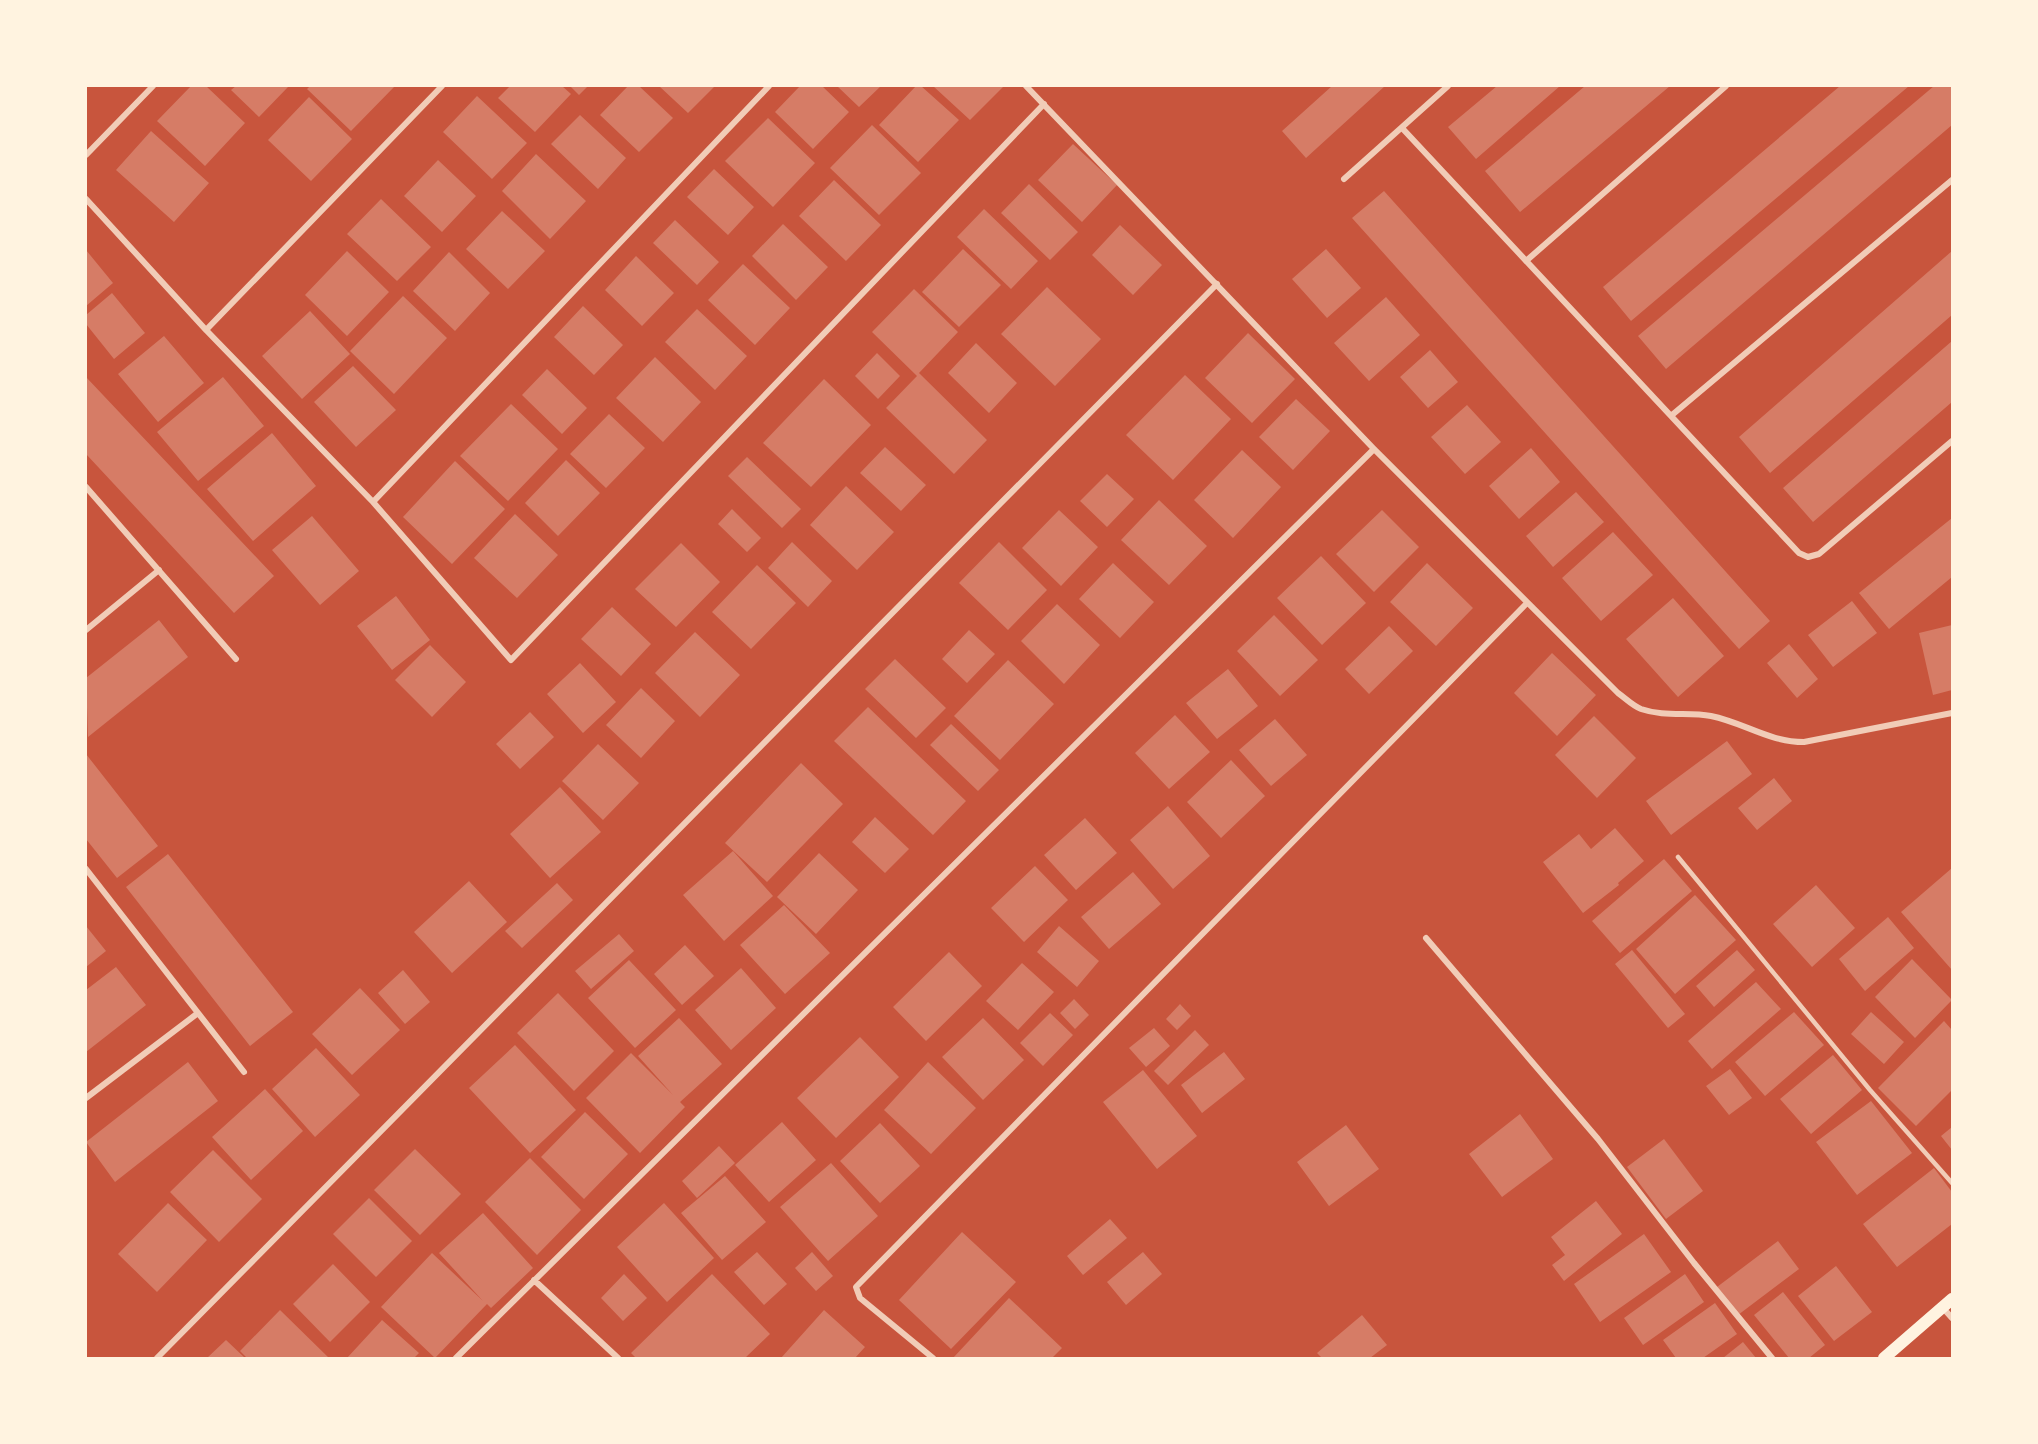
<svg xmlns="http://www.w3.org/2000/svg" width="2038" height="1444" viewBox="0 0 2038 1444" font-family="'Titillium Web',sans-serif">
<style>
.building{fill:#d67c66}
.lines{fill:none;stroke-linecap:round;stroke-linejoin:round}
.service{stroke:#f1ccb7;stroke-width:4.5}
.minor{stroke:#f1ccb7;stroke-width:6}
.secondary{stroke:#fff3e0;stroke-width:12}
</style>
<rect width="100%" height="100%" fill="#c8553d"/>
<path class="building" d="M191 86H206L245 123 205 166 157 121Z
M236 86H287L288 87 259 117 231 90Z
M310 86H395L351 131 307 89Z
M510 86H562L571 94 535 132 498 98Z
M570 86H588L579 95Z
M628 86H639L673 118 639 152 600 115Z
M659 86H715L688 113Z
M800 86H822L849 112 813 149 775 112Z
M837 86H881L859 107Z
M916 86H921L959 120 918 162 879 125Z
M933 86H1004L970 120Z
M1332 86H1385L1306 158 1282 131Z
M1497 86H1560L1476 159 1448 127Z
M1585 86H1670L1520 212 1485 171Z
M1840 86H1909L1631 321 1603 287Z
M1934 86H1952V125L1666 369 1638 336Z
M477 96 527 143 492 179 443 132Z
M309 97 352 139 311 181 268 140Z
M580 115 626 158 598 189 551 144Z
M768 118 815 163 773 207 725 161Z
M872 125 921 173 879 215 830 168Z
M151 131 209 183 174 222 116 170Z
M1073 144 1117 185 1082 222 1038 180Z
M536 154 586 201 550 239 502 191Z
M438 160 476 196 442 232 404 196Z
M714 169 754 207 728 235 687 197Z
M834 180 881 225 846 261 799 216Z
M1029 184 1078 232 1050 260 1001 213Z
M1384 191 1770 621 1739 649 1352 218Z
M381 199 431 247 397 281 347 234Z
M984 209 1038 261 1011 289 957 237Z
M502 211 545 251 508 289 466 249Z
M675 220 719 262 697 285 653 243Z
M783 224 828 267 796 300 752 256Z
M1120 225 1162 265 1133 295 1092 255Z
M963 249 1001 285 959 327 922 292Z
M1326 249 1361 288 1327 318 1292 279Z
M86 250 113 283 86 306Z
M347 251 389 292 347 336 305 295Z
M1952 251V315L1770 473 1739 437Z
M449 252 490 293 455 331 413 291Z
M636 256 674 293 642 326 605 290Z
M743 264 790 308 755 345 708 300Z
M1047 287 1101 339 1055 386 1001 334Z
M914 289 958 332 919 373 987 440 954 474 886 408 917 376 872 332Z
M112 293 145 333 114 359 86 324V315Z
M403 296 447 338 394 394 350 351Z
M1386 297 1420 335 1369 381 1334 343Z
M583 306 623 345 594 375 554 337Z
M697 309 747 356 715 390 665 342Z
M310 311 350 354 302 399 262 356Z
M1248 333 1295 379 1252 423 1205 378Z
M164 336 204 383 158 422 118 374Z
M1952 341V402L1813 522 1783 488Z
M976 343 1017 383 989 413 948 373Z
M1430 350 1458 382 1428 408 1400 377Z
M877 353 900 376 878 399 855 376Z
M655 357 701 402 663 442 616 398Z
M353 366 396 410 356 447 314 402Z
M547 369 587 408 562 434 522 395Z
M1185 375 1231 419 1173 480 1126 435Z
M86 377 274 576 234 613 86 454Z
M223 377 264 426 198 481 157 432Z
M824 379 871 425 811 487 763 443Z
M1296 399 1330 431 1293 470 1259 437Z
M511 404 558 449 508 501 460 456Z
M1467 405 1501 442 1465 474 1431 437Z
M609 414 645 448 606 488 570 454Z
M272 433 316 486 253 541 207 489Z
M885 447 926 485 901 511 860 473Z
M1531 448 1560 482 1519 519 1489 486Z
M1242 450 1281 487 1233 538 1194 500Z
M747 457 801 509 782 528 728 476Z
M566 460 600 493 558 536 525 503Z
M455 461 505 509 452 564 403 517Z
M1107 474 1134 499 1107 527 1080 501Z
M846 486 894 532 857 570 810 525Z
M1576 492 1604 522 1553 567 1526 536Z
M1159 500 1207 546 1169 585 1121 540Z
M732 509 761 538 747 552 718 524Z
M1059 510 1098 547 1061 586 1022 548Z
M1382 510 1419 547 1374 592 1336 554Z
M515 514 558 555 517 598 474 558Z
M312 516 359 571 320 605 272 550Z
M1952 518V577L1889 629 1859 593Z
M1613 532 1653 575 1601 621 1562 578Z
M792 542 832 581 808 607 768 568Z
M999 542 1047 590 1008 630 959 583Z
M681 543 720 582 676 627 635 589Z
M1321 556 1366 603 1322 645 1277 598Z
M1113 563 1154 602 1120 638 1079 599Z
M1427 563 1473 608 1436 646 1390 602Z
M757 565 796 603 751 649 712 612Z
M396 596 430 640 392 670 357 626Z
M1673 598 1724 656 1678 697 1626 639Z
M1852 601 1877 633 1833 667 1808 635Z
M1057 604 1100 645 1064 684 1021 641Z
M612 607 651 644 621 676 581 639Z
M1274 615 1318 660 1280 696 1237 651Z
M159 620 188 657 88 737 86 678Z
M1952 625V690L1933 695 1919 633Z
M1389 626 1413 651 1369 694 1345 669Z
M969 630 995 654 967 683 942 659Z
M695 632 740 675 700 717 655 673Z
M1789 644 1818 679 1797 698 1767 663Z
M430 645 466 682 432 717 395 680Z
M1552 653 1596 695 1557 736 1514 693Z
M895 659 946 708 916 738 865 689Z
M1008 660 1054 704 1000 760 954 716Z
M580 663 616 702 583 733 547 694Z
M1228 669 1258 706 1217 739 1186 703Z
M641 688 675 721 641 758 606 725Z
M868 707 966 801 933 835 834 741Z
M530 712 554 737 520 769 496 744Z
M1175 715 1210 752 1169 789 1135 753Z
M1594 716 1636 758 1597 798 1555 755Z
M1275 719 1307 755 1271 786 1239 750Z
M951 724 999 770 978 791 930 745Z
M1727 741 1752 774 1671 835 1646 801Z
M598 744 639 783 603 820 562 781Z
M86 754 158 846 117 878 86 839Z
M1231 760 1265 796 1221 838 1187 802Z
M801 763 843 804 767 882 725 843Z
M1774 778 1792 801 1757 830 1738 808Z
M560 787 601 832 550 878 510 834Z
M1168 806 1210 856 1173 889 1130 840Z
M875 817 909 849 885 873 852 842Z
M1085 818 1117 853 1076 890 1044 855Z
M1615 828 1644 861 1618 883 1619 885 1583 913 1543 862 1579 834 1591 849Z
M733 851 773 896 724 941 683 895Z
M819 853 858 890 816 934 777 897Z
M168 854 293 1012 250 1046 126 887Z
M1664 859 1692 891 1620 953 1592 921Z
M1035 866 1068 900 1024 942 991 908Z
M1952 868V970L1901 912Z
M1133 872 1161 904 1109 949 1081 917Z
M469 881 507 922 452 973 414 932Z
M557 883 573 900 522 948 505 931Z
M1816 885 1855 928 1812 967 1773 924Z
M1695 895 1736 940 1675 994 1636 949Z
M784 905 830 953 785 994 740 945Z
M1888 917 1914 948 1865 991 1839 959Z
M86 926 106 951 86 967Z
M1059 926 1099 961 1077 987 1037 952Z
M619 934 634 951 591 989 575 971Z
M685 945 714 976 682 1005 654 974Z
M1632 950 1685 1014 1668 1028 1615 964Z
M1737 950 1755 970 1714 1007 1696 986Z
M949 952 982 986 926 1041 893 1007Z
M1912 959 1952 1000 1915 1038 1875 997Z
M629 960 676 1010 635 1048 588 998Z
M1022 963 1054 992 1018 1030 986 1001Z
M116 967 146 1005 86 1052V990Z
M741 968 776 1008 731 1050 695 1010Z
M403 970 430 1002 405 1024 378 993Z
M1756 982 1781 1009 1712 1069 1688 1041Z
M360 988 400 1030 352 1075 312 1034Z
M558 993 614 1051 574 1091 517 1033Z
M1074 999 1089 1015 1075 1029 1060 1013Z
M1180 1004 1191 1016 1177 1030 1166 1019Z
M1794 1012 1824 1045 1765 1096 1735 1062Z
M1871 1012 1904 1042 1884 1064 1851 1034Z
M1050 1013 1073 1035 1043 1066 1020 1043Z
M679 1018 722 1064 680 1102 685 1107 640 1153 586 1098 631 1053 673 1095 638 1056Z
M983 1018 1024 1060 983 1100 942 1057Z
M1944 1021 1952 1030V1090L1916 1126 1878 1088Z
M1154 1028 1170 1046 1146 1067 1129 1048Z
M1195 1030 1209 1045 1168 1085 1154 1071Z
M860 1037 899 1077 836 1138 797 1098Z
M515 1045 576 1110 530 1153 469 1088Z
M316 1048 360 1095 315 1137 272 1089Z
M1224 1052 1245 1079 1202 1113 1181 1085Z
M1833 1055 1862 1090 1811 1134 1780 1099Z
M188 1062 218 1101 115 1182 86 1142Z
M928 1062 976 1108 931 1154 884 1110Z
M1730 1069 1752 1098 1729 1115 1706 1086Z
M1143 1070 1197 1136 1157 1169 1103 1102Z
M265 1089 303 1131 251 1180 212 1137Z
M1871 1101 1912 1153 1857 1195 1816 1142Z
M585 1112 628 1154 584 1199 541 1157Z
M1520 1114 1553 1159 1502 1197 1469 1154Z
M782 1122 816 1160 769 1202 735 1165Z
M880 1123 920 1166 880 1203 840 1161Z
M1346 1125 1379 1169 1329 1206 1297 1162Z
M1952 1127V1150L1941 1136Z
M1664 1139 1703 1191 1666 1219 1627 1167Z
M719 1146 735 1163 697 1198 682 1181Z
M415 1149 461 1194 420 1235 374 1190Z
M213 1150 262 1199 219 1242 170 1192Z
M530 1158 581 1210 537 1255 485 1202Z
M831 1163 878 1216 828 1261 780 1207Z
M1934 1168 1952 1192V1224L1897 1267 1863 1224Z
M725 1176 766 1222 722 1260 681 1213Z
M369 1198 412 1241 376 1277 333 1234Z
M1596 1201 1622 1234 1564 1281 1552 1265 1565 1255 1551 1237Z
M168 1203 207 1240 157 1292 118 1254Z
M664 1203 714 1258 667 1302 617 1247Z
M483 1213 533 1268 491 1308 487 1304 435 1358 381 1307 432 1253 483 1301 439 1253Z
M1110 1219 1127 1238 1083 1275 1067 1256Z
M962 1232 1016 1282 951 1349 899 1300Z
M1644 1234 1671 1272 1600 1322 1574 1284Z
M1778 1241 1799 1269 1738 1315 1717 1287Z
M757 1252 787 1284 764 1305 734 1272Z
M812 1252 833 1276 816 1291 795 1268Z
M1143 1252 1162 1274 1126 1305 1107 1282Z
M333 1264 370 1302 330 1342 293 1304Z
M1836 1266 1872 1312 1834 1341 1798 1296Z
M624 1274 647 1298 623 1321 601 1298Z
M712 1274 770 1334 745 1358H636L631 1353Z
M1685 1274 1704 1302 1643 1345 1624 1318Z
M1783 1292 1825 1345 1809 1358H1789L1754 1315Z
M1009 1298 1062 1348 1052 1358H953Z
M1715 1303 1737 1334 1703 1358H1676L1663 1340Z
M280 1310 329 1358H247L240 1351Z
M824 1310 865 1347 855 1358H781Z
M1362 1315 1387 1345 1370 1358H1322L1317 1353Z
M382 1320 419 1353 414 1358H347Z
M226 1340 245 1358H207Z
M1743 1342 1756 1358H1723Z"/>
<g class="lines">
<path class="service" d="M1678 857 1870 1090 1952 1183"/>
<path class="minor" d="M1026 86 1374 449 1618 693C1625 698 1633 706 1641 709 1664 717 1688 712 1711 716 1745 723 1769 742 1804 742L1952 713
M1402 128 1799 553 1808 557 1819 554 1952 441
M86 155 153 86
M1344 179 1448 86
M86 199 206 330 373 502 511 660 1044 104
M1526 261 1726 86
M206 330 442 86
M1672 415 1952 180
M86 487 236 659
M373 502 769 86
M86 630 159 570
M86 869 244 1072
M1426 938 1598 1139 1694 1263 1772 1358
M86 1098 198 1013
M534 1280 618 1358
M1943 1308 1952 1318
M157 1358 1217 284
M456 1358 1374 449
M933 1358 860 1298 856 1287 1527 603"/>
<path class="secondary" d="M1884 1358 1952 1299"/>
</g>
<rect width="2038" height="1444" fill="none" stroke="#fff3e0" stroke-width="174"/>
</svg>
